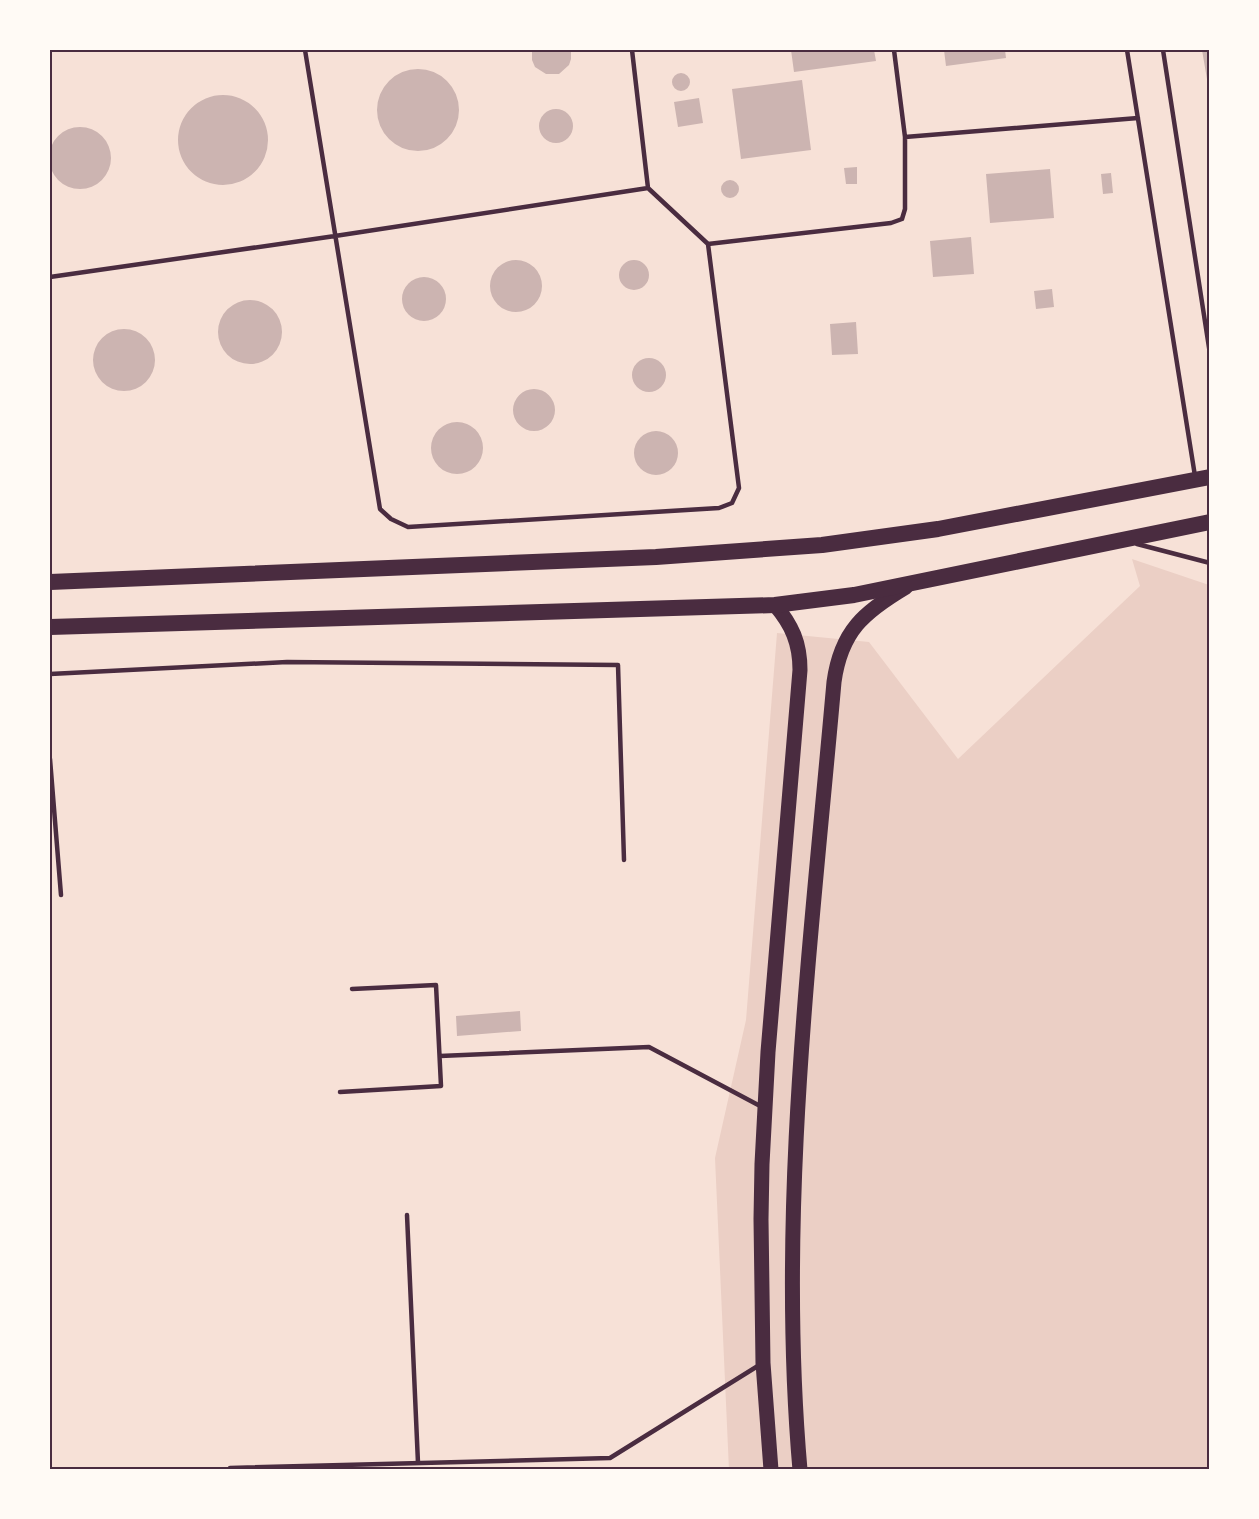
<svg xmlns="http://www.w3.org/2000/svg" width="1259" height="1519" viewBox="0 0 1259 1519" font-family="'Asap Condensed',sans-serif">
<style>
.green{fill:#ebcfc5}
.building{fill:#ccb4b1}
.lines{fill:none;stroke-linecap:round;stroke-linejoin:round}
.service{stroke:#4a2c40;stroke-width:4.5}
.primary{stroke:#4a2c40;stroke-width:15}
.trunk{stroke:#4a2c40;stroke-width:16}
.neatline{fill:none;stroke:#4a2c40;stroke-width:2}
</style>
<rect width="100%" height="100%" fill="#f7e1d7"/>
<path class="green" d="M1132 559 1209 585V1469L729 1470 715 1158 746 1020 777 633 869 642 958 759 1140 586Z"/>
<path class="building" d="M532 50H571V59L569 65 559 74H546L535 67 532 60Z
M791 50H874L876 61 794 72Z
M944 50H1005L1006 58 946 66Z
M1202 50H1210V85H1208Z
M377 110a41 41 0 1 1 82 0a41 41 0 1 1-82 0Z
M672 82a9 9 0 1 1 18 0a9 9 0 1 1-18 0Z
M802 80 811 150 741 159 732 89Z
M178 140a45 45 0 1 1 90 0a45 45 0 1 1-90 0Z
M699 98 703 123 678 127 674 102Z
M539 126a17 17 0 1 1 34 0a17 17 0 1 1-34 0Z
M49 158a31 31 0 1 1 62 0a31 31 0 1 1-62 0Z
M857 167V184H846L844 168Z
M1050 169 1054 218 990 223 986 174Z
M1111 173 1113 193 1103 194 1101 174Z
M721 189a9 9 0 1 1 18 0a9 9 0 1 1-18 0Z
M971 237 974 274 933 277 930 241Z
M490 286a26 26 0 1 1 52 0a26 26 0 1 1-52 0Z
M619 275a15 15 0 1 1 30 0a15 15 0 1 1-30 0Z
M402 299a22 22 0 1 1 44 0a22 22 0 1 1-44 0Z
M1052 289 1054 307 1036 309 1034 291Z
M218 332a32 32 0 1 1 64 0a32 32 0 1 1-64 0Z
M856 322 858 354 832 355 830 324Z
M93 360a31 31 0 1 1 62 0a31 31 0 1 1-62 0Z
M632 375a17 17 0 1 1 34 0a17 17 0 1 1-34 0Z
M513 410a21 21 0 1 1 42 0a21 21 0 1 1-42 0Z
M431 448a26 26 0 1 1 52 0a26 26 0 1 1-52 0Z
M634 453a22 22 0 1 1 44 0a22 22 0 1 1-44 0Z
M520 1011 521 1031 457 1036 456 1016Z"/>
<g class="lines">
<path class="service" d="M305 50 380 509 391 519 408 527 719 508 732 503 739 488 708 244 891 223 902 219 905 209V137L894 50
M632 50 648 188 708 244
M1127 50 1195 476
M1163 50 1210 354
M905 137 1138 118
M50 277 335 236 648 188
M1137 544 1210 563
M50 674 287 662 618 665 624 860
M50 759 61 895
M440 1056 649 1047 762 1107
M340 1092 441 1086 436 985 352 989
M407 1215 418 1463
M230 1468 610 1458 761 1364"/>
<path class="primary" d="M771 1470 763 1363 761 1219 762 1164 768 1052 800 670C800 643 792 625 775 605
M800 1470C777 1207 811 943 834 682 841 631 864 612 906 587"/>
<path class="trunk" d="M50 582 656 557 822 545 938 529 1210 477
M50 627 775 605 854 595 1210 522"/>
</g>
<rect width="1259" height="1519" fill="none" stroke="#fffaf5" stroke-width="102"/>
<rect x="51" y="51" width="1157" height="1417" class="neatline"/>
</svg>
